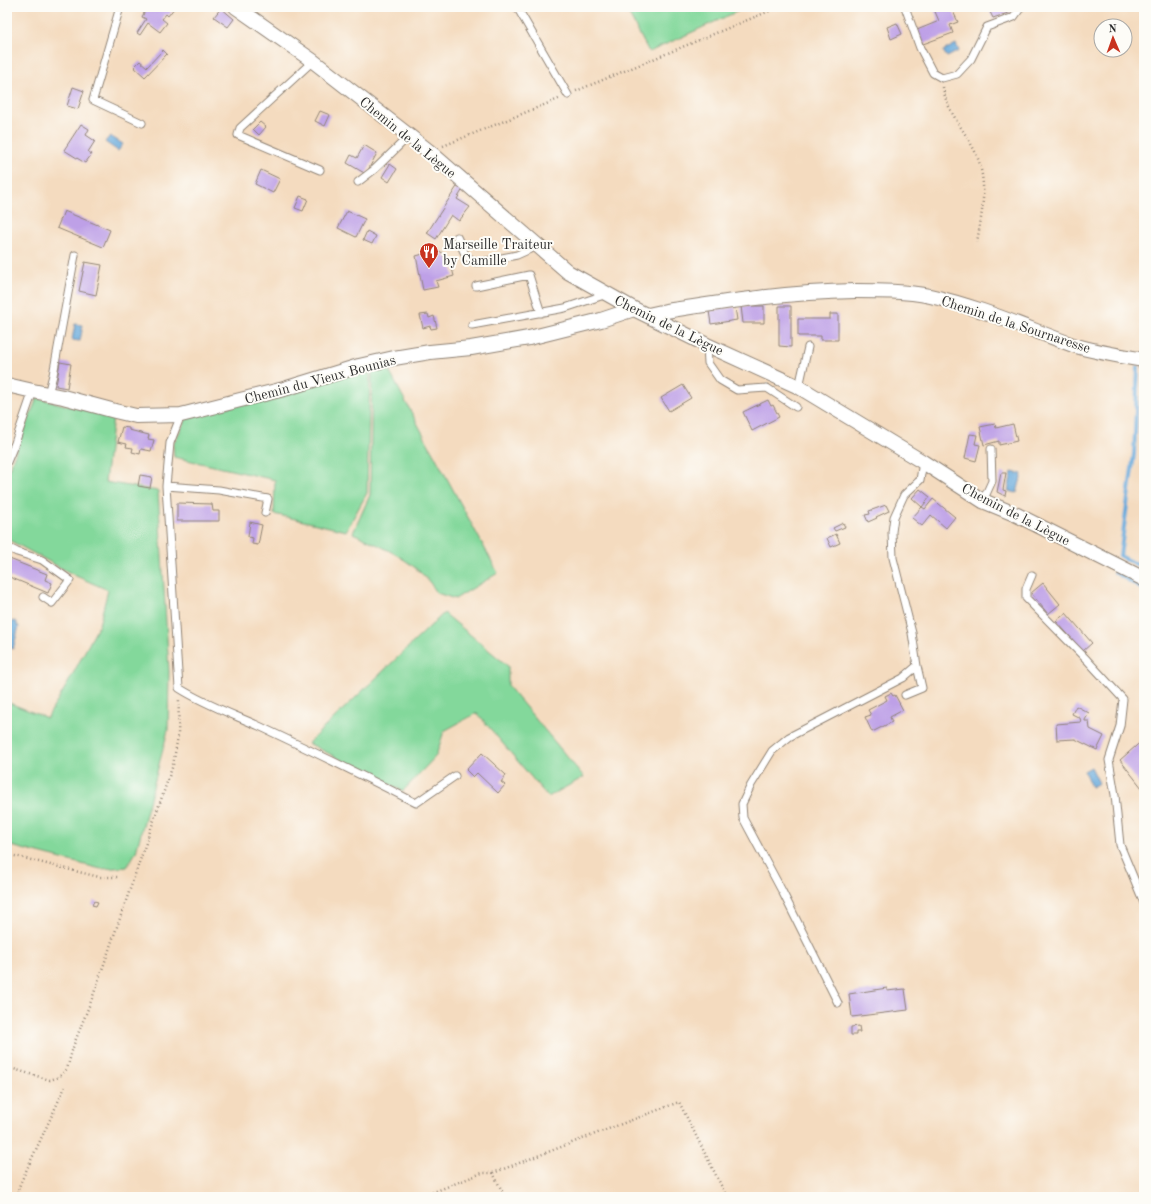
<svg xmlns="http://www.w3.org/2000/svg" width="1151" height="1204" viewBox="0 0 1151 1204" font-family="'Old Standard TT',serif">
<style>
.green{fill:#83d89b;stroke:#578263}
.water{fill:#66a9db;stroke:#486a83}
.lines{fill:none;stroke-linecap:round;stroke-linejoin:round}
.stream{stroke:#66a9db;stroke-width:4}
.building{fill:#bea0e7}
.service-casing{stroke:#908375;stroke-width:9}
.minor-casing{stroke:#908375;stroke-width:16}
.path{stroke:#908375;stroke-width:2.5;stroke-dasharray:1 3;stroke-linecap:butt}
.service{stroke:#fff;stroke-width:7}
.minor{stroke:#fff;stroke-width:14}
.labels{text-anchor:middle;stroke-width:4;stroke-linejoin:round;paint-order:stroke}
.street-label{font-size:14px;fill:#2b2b2b;stroke:#fdfcf7}
.poi-label{font-size:14px;fill:#2b2b2b;stroke:#fdfcf7;text-anchor:start}
</style>
<rect width="100%" height="100%" fill="#fdfcf7"/>
<filter id="ink" filterUnits="userSpaceOnUse"><feTurbulence type="fractalNoise" baseFrequency=".025" numOctaves="2"/><feDisplacementMap in="SourceGraphic" scale="8" xChannelSelector="R" yChannelSelector="G"/><feConvolveMatrix kernelMatrix="1 2 1 2 8 2 1 2 1" color-interpolation-filters="sRGB"/></filter>
<filter id="wash" filterUnits="userSpaceOnUse"><feTurbulence type="fractalNoise" baseFrequency=".012" numOctaves="4" result="noise"/><feDisplacementMap in="SourceGraphic" scale="16" xChannelSelector="R" yChannelSelector="G"/><feGaussianBlur stdDeviation="0.9" result="paint"/><feColorMatrix in="noise" values="0 0 0 0 0 0 0 0 0 0 0 0 0 0 0 0 0 1.4 0 .05"/><feComposite in="paint" operator="in"/></filter>
<g filter="url(#wash)">
<rect width="100%" height="100%" fill="#f4dbbf"/>
<path class="green" d="M625 7H747L649 52Z
M388 369 498 573 455 599 437 593C419 562 384 548 353 533L370 495 372 370Z
M370 370 367 493 346 531 274 514 275 480 174 457 173 444 187 418Z
M37 398 113 417 105 482 158 491 169 671 168 730 136 852 127 867 101 869 7 845V702L47 718 68 683 99 625 108 590 76 576 7 539V474Z
M444 613 508 666V686L584 777 548 797 477 713 444 731 436 756 403 791 308 743Z"/>
<path class="water" d="M956 44 959 51 947 57 943 51Z
M110 136 123 144 118 151 105 142Z
M75 324 83 325 80 341 72 340Z
M1012 472 1022 474 1017 493 1008 491Z
M14 621 17 622V626H19L13 649 7 647 8 623H10Z
M1091 767 1099 783 1091 787 1084 771Z"/>
<g class="lines">
<path class="stream" d="M1138 367 1134 454 1120 556 1144 568
M1115 572 1144 590"/>
</g>
<g id="blocks">
<path class="building" d="M147 7 151 9 153 7H175L168 16 166 14 162 19 167 23 160 32 148 23 140 35 137 33 146 19 142 17Z
M933 7H951L958 22 950 25 953 33 923 44 917 30 939 21Z
M1002 7H1008L1011 12 993 18 990 12Z
M221 8 234 19 228 27 214 17Z
M897 23 902 34 891 39 887 27Z
M163 50 167 54 145 77 134 67 140 61 147 67Z
M73 87 84 91 78 109 67 106Z
M320 111 330 115 325 126 315 121Z
M260 122 266 127 259 135 253 129Z
M81 124 89 129 86 135 95 141 88 152 92 154 85 163 64 150Z
M364 145 377 153 366 174 347 163 351 155 357 158Z
M390 164 397 169 389 182 382 177Z
M261 170 280 179 273 193 255 184Z
M458 185 463 189 457 199 470 207 459 221 451 215 436 239 427 233Z
M300 196 308 199 303 211 295 208Z
M64 211 110 230 103 247 57 228Z
M347 211 365 219 356 237 338 228Z
M367 231 376 236 372 244 363 240Z
M438 250 444 254V257H446L450 261 454 276 436 281 438 287 423 290 416 256Z
M85 262 102 265 96 295 79 291Z
M741 306H764V323H743Z
M779 306H791V347L779 346Z
M735 307 737 320 711 324 709 311Z
M428 314 429 318 434 316 437 328 431 329 430 326 423 328 420 315Z
M830 314H838V340H821V336H798V319H830Z
M60 362 71 364 67 388 56 386Z
M683 385 691 398 669 411 661 398Z
M768 400 771 406 773 405 779 417 752 431 743 412Z
M995 424 996 428 1013 424 1017 441 999 445V441L984 445 980 427Z
M122 427 129 428V430L149 435 148 439 154 440 151 451 141 449 140 454 132 452 133 448 126 447 127 444 118 442Z
M970 434 977 435 975 444 980 445 976 461 965 458Z
M1001 473H1006L1003 490 1006 491 1005 496 997 492Z
M140 475 152 477 150 488 138 486Z
M920 489 930 497 922 507 912 498Z
M933 499 955 517 946 528 931 515 922 526 912 518 922 507 925 509Z
M177 503 212 504 213 511H219V521H177Z
M886 505 889 511 876 517 877 518 868 522 865 515 870 514 869 511Z
M250 522 262 525 258 545 252 544 253 538 248 537Z
M843 523 845 527 835 531 833 528Z
M836 534 840 543 831 547 827 538Z
M7 558 47 574 45 580 52 583 48 593 7 576Z
M1043 583 1060 604 1048 614 1031 593Z
M1066 613 1092 643 1083 651 1056 621Z
M891 693 893 696 895 695 903 710 890 717 892 722 872 732 865 717 871 715 868 710 887 700 885 696Z
M1076 706 1089 713 1085 720V721H1089L1090 729 1104 736 1097 750 1075 739 1057 740 1056 724 1081 722 1080 718 1072 714Z
M1144 739V786L1142 788 1120 760Z
M482 753 506 775 501 782 505 785 498 793 477 773 473 777 466 770Z
M94 901 98 902 96 906 92 905Z
M887 988V991L905 989 908 1010 852 1017 849 994Z
M859 1026 860 1032H856V1035H851V1027Z"/>
</g>
</g>
<g filter="url(#ink)">
<use href="#blocks" fill-opacity="0" stroke="#908375" stroke-width="1"/>
<g class="lines">
<g class="service-casing">
<path id="service" d="M120 7 93 100 142 123
M517 7 568 95
M905 7 920 48 933 73 942 78 957 74 971 59 987 27 1014 17 1019 10V7
M313 61 240 128 238 135 320 170
M358 182 375 169 409 136
M457 237 466 256 475 262H482L517 255 537 246
M476 286 529 275 541 313
M472 325 565 308 607 294
M707 345 708 363 720 380 737 390 767 388 796 407
M799 387 808 347
M48 394 53 375 75 255
M181 415 170 443 166 486 219 490 268 499 265 513
M7 462 15 443 33 391
M166 486 179 688C204 704 232 714 259 726 312 751 364 776 416 803L455 776
M983 501 992 481 991 449
M7 547 17 552 42 560 70 580 52 603 43 597
M1032 575 1026 589V598L1087 660 1123 699 1120 726 1109 760 1115 795 1120 845 1144 903
M905 695 922 688 917 666
M838 1003 782 891 743 818 742 804 751 785 772 751 789 737 903 678 917 666 912 633 893 558 892 532 894 517 904 495 920 480 923 462"/>
</g>
<g class="minor-casing">
<path id="minor" d="M236 7 313 61 430 152 568 272 634 309 707 345 799 387 923 462 983 501 1017 515 1144 579
M648 315 666 311C729 301 791 292 855 291 880 291 906 291 930 296 980 307 1026 328 1073 345 1096 352 1120 356 1144 360
M7 385 33 391 63 397 115 411 136 416 181 415 284 389 359 366 394 358 430 352 471 348 529 338 601 320 634 309"/>
</g>
<path class="path" d="M943 87C946 112 967 132 977 156 988 185 982 213 977 242
M576 91 779 7
M443 146 561 98
M7 854 99 877H120
M7 1067 50 1080 59 1077 67 1069 74 1044 93 996 173 765 178 736 179 698
M493 1173 679 1102 727 1197
M16 1197 20 1184 65 1087
M421 1197 482 1173H493L505 1197"/>
<use href="#service" class="service"/>
<use href="#minor" class="minor"/>
</g>
</g>
<defs>
<g id="restaurant-pin" transform="scale(1)"><path d="M0 17L-7.5 6A9.5 9.5 0 1 1 7.5 6Z" fill="#c8321e" stroke="#fdfcf7"/><path d="M-5-6h1v4h1v-4h1v4h1v-4h1v5L-1.5 .5V6h-2V.5L-5-1ZM5-6V6H3V1.5H1.5Q1.5-4 5-6Z" fill="#fff"/></g>
</defs>
<g fill-rule="evenodd">
<use href="#restaurant-pin" x="429" y="252"/>
</g>
<g class="labels">
<g class="street-label">
<text transform="translate(408 137) rotate(39)" y="5">Chemin de la Lègue</text>
<text transform="translate(1016 324) rotate(18)" y="5">Chemin de la Sournaresse</text>
<text transform="translate(669 325) rotate(26)" y="5">Chemin de la Lègue</text>
<text transform="translate(320 379) rotate(-15)" y="5">Chemin du Vieux Bounias</text>
<text transform="translate(1016 514) rotate(27)" y="5">Chemin de la Lègue</text>
</g>
<g class="poi-label">
<text x="443" y="249">Marseille Traiteur<tspan x="443" dy="16">by Camille</tspan></text>
</g>
</g>
<rect width="1151" height="1204" fill="none" stroke="#fdfcf7" stroke-width="24"/>
<g transform="translate(1113 38) rotate(358)"><circle r="19" fill="#fdfcf7" stroke="#a9a8a5"/>
<path d="M0-3L7 15L0 10L-7 15Z" fill="#c8321e"/>
<text y="-6" font-size="11" font-weight="bold" text-anchor="middle" fill="#2b2b2b">N</text>
</g>
</svg>
